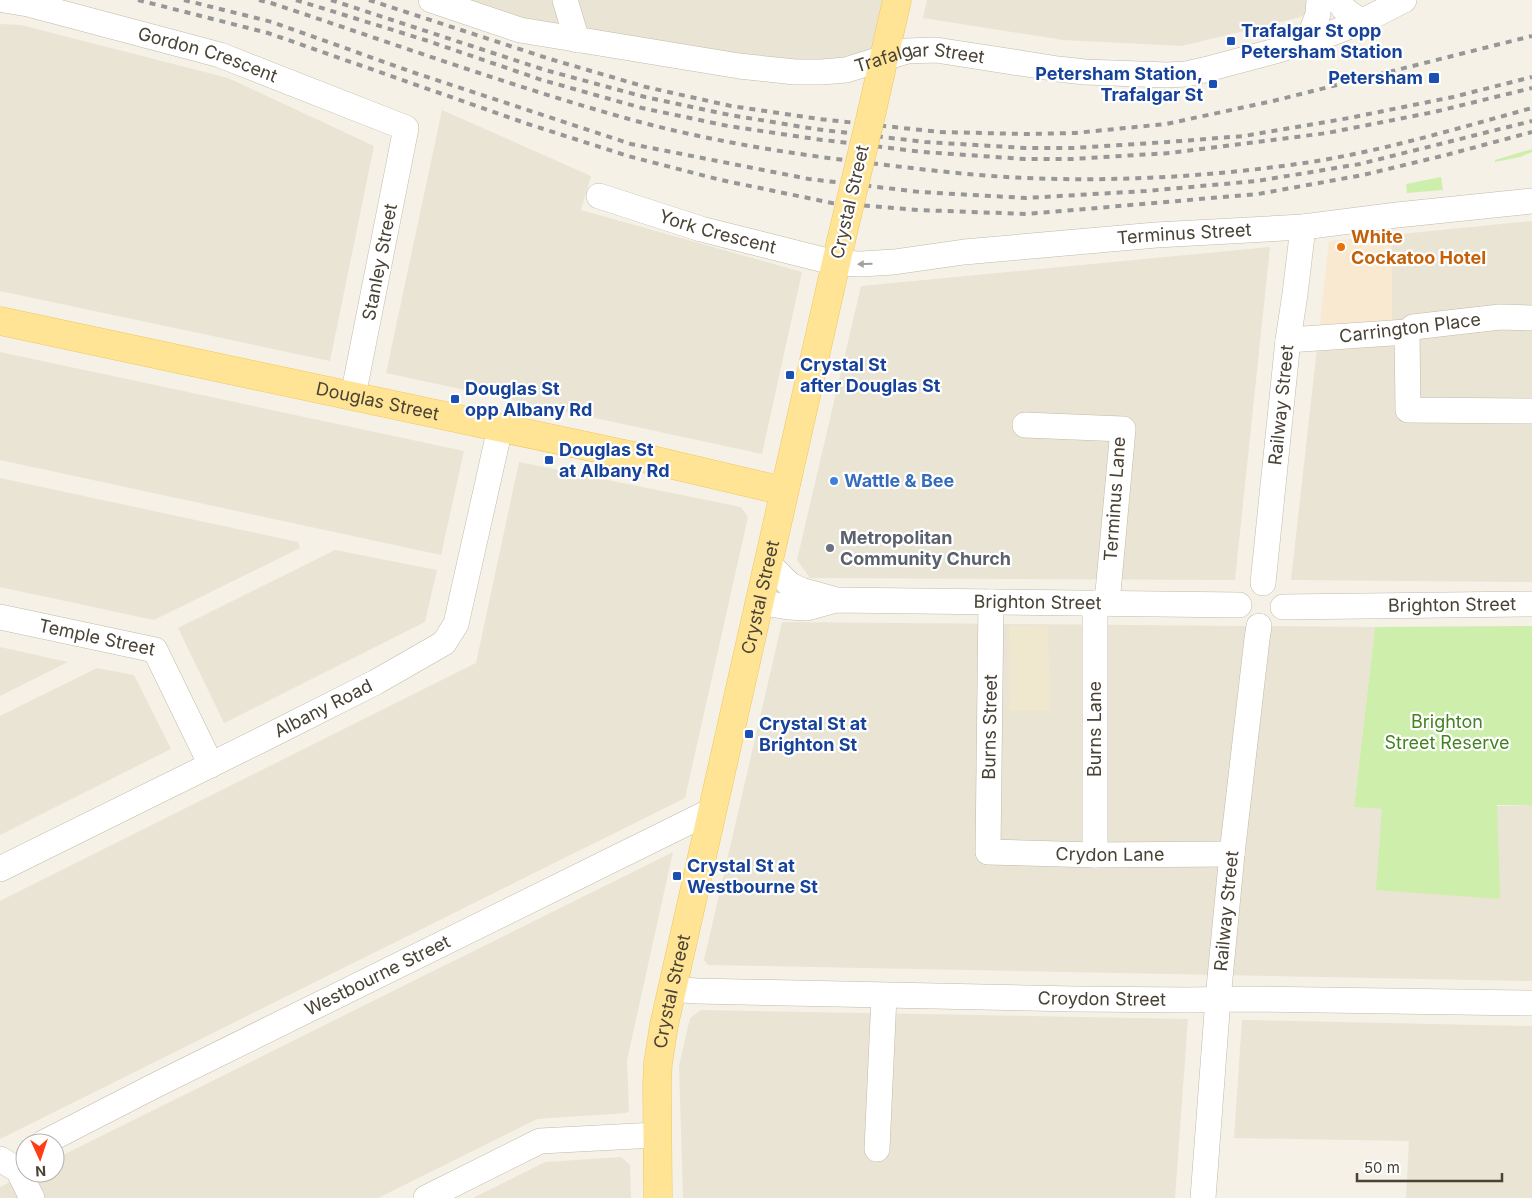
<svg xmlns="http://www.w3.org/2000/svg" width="1532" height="1198" viewBox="0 0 1532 1198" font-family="Inter,sans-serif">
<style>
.residential{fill:#eae4d4}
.commercial{fill:#f9e9d0}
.education{fill:#f0e7cf}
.green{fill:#ceeeab}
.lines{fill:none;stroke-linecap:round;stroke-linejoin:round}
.minor-casing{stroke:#c2baa8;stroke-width:26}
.major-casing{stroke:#f1c759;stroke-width:29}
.minor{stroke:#fff;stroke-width:25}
.major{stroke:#ffe496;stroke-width:28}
.rail{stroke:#979797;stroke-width:4;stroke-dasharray:6 6;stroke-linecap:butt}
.major-bridge-casing{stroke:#f1c759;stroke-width:29;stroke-linecap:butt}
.major-bridge{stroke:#ffe496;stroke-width:28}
.oneway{fill:#a4a09a}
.transit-dot{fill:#1a4fb4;stroke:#fff;stroke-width:2}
.food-dot{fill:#e8710a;stroke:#fff;stroke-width:2}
.shop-dot{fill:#3f7fe0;stroke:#fff;stroke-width:2}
.worship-dot{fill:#6b7280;stroke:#fff;stroke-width:2}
.labels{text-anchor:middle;stroke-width:4.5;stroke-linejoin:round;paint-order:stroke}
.transit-label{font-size:18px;font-weight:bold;fill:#164399;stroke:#fff;text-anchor:start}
.street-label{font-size:18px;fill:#494235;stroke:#fff}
.food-label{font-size:18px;font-weight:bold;fill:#c56008;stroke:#fff;text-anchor:start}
.shop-label{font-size:18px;font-weight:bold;fill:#366cbe;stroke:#fff;text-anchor:start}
.worship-label{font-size:18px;font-weight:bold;fill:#5b616d;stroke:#fff;text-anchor:start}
.park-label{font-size:18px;fill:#438221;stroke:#fff}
</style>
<rect width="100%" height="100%" fill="#f5f1e7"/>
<path class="residential" d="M431 0H897L884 59 795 72Z
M927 0H1341L1297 18 1182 46 1063 40 923 18Z
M0 24 21 25 228 78 374 146 330 361 0 291Z
M442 110 591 176 581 210 802 272 762 454 386 373Z
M1532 221V582L1291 580 1319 330 1392 323 1391 235Z
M1270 247 1235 580 810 578 797 560 861 286Z
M0 352 464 451 441 555 0 460Z
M519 462 741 507 748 517 685 798 0 1139V901L476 663Z
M0 478 298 542 300 548 154 620 0 587Z
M335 550 437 570 425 622 224 723 178 628Z
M782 622 1375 627 1354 806 1382 809 1532 805V981L708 965 704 960Z
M0 647 68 662 0 696Z
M97 668 134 675 171 749 0 835V716Z
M673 852 627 1060 629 1111 626 1113 537 1119 378 1198H0V1187L28 1173H55V1159Z
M701 1010 1188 1019 1175 1198H683L679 1066 690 1018Z
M1242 1020 1532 1026V1198H1406L1409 1141 1234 1138Z
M621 1157 630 1165 631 1198H473L545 1162Z"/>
<path class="commercial" d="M1391 235 1392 323 1319 330 1329 241Z"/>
<path class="education" d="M1009 626H1048L1050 711H1010Z"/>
<path class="green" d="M1532 149V152L1520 157 1495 162V160Z
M1441 177 1443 190 1407 193 1406 184Z
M1532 626V805H1497L1500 899 1376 890 1382 809 1354 807 1375 627Z"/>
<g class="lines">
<g class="minor-casing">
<g id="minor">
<path id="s1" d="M4 0 28 4 220 55 406 128 353 396"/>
<path id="s2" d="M431 0 520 30 739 66 795 72H822L846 70 907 51 936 50 1058 69 1085 72 1167 75 1186 74 1204 70 1275 51 1332 33 1361 22 1404 0"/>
<path d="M565 0 577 40"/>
<path d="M1338 0 1344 9 1361 22"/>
<path d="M1308 41 1318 14 1319 0"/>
<path id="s3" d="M599 196 701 229 836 263 861 264 894 262 964 252 1156 235 1303 227 1397 215 1532 201"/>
<path d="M1407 332 1408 410 1532 411"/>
<path d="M1288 340 1407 332 1413 327 1500 317 1532 318"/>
<path d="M1025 425 1123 429 1107 603"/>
<path d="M768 563 790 585 801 590 833 599"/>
<path id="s4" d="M1263 583 1288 340 1295 294 1303 227"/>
<path id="s5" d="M759 602 788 607 807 608 836 600 1239 605"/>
<path id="s6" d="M991 602 988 852 1095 855 1232 854"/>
<path d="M1095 603V855"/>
<path id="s7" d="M1283 607 1532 604"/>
<path id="s8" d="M0 617 155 650 211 765"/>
<path id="s9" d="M0 869 263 739 376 682 444 643 456 624 500 428"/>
<path id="s10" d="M671 989 697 991 1075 999 1188 1000 1246 999 1532 1003"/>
<path id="s11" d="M43 1143 158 1084 713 810"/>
<path d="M877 1149 884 996"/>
<path d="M0 1159 18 1170 32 1198"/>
<path d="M426 1198 540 1141 656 1135"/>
<path id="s12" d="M1203 1198 1218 999 1232 854 1257 639 1259 626"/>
</g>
</g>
<g class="major-casing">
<g id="major">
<path d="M872 111 897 0"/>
<path id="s13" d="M0 321 652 460 784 491"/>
<path id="s14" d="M658 1198 657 1084 658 1063 664 1025 841 241"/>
</g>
</g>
<use href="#minor" class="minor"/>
<use href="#major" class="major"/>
<path class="rail" d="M138 0 268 33 528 124 628 156 721 180 832 203 918 210 1027 214 1258 194 1363 175 1446 155 1532 132
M184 0 272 22 415 73 631 144 809 179 920 192 1026 198 1146 191 1257 181 1360 164 1532 121
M259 0 271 3C392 43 513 87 636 121 715 142 797 155 878 164 927 170 977 176 1027 178 1122 182 1217 176 1311 162 1386 150 1459 128 1532 108
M296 0 425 40 542 80 642 108 728 126 815 139 923 152 1025 159H1072L1170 153 1327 133 1434 112 1532 88
M331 0 545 70 645 97 730 115 815 129 925 142 1026 148H1073L1168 142 1244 136 1349 118 1453 97 1532 77
M369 0 550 59 646 87 731 106 819 119 940 132 1024 134 1075 133 1166 124 1273 101 1532 36"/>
<g class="major-bridge-casing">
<path id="major-bridge" d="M841 241 872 111"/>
</g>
<use href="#major-bridge" class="major-bridge"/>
</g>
<defs><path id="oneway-solid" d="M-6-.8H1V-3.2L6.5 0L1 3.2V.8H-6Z" transform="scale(1.25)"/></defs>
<use class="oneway" href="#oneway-solid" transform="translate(865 264) rotate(179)"/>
<g class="transit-dot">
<rect x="1226" y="36" width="10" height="10" rx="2.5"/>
<rect x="1428" y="72" width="12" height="12" rx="2.5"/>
<rect x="1208" y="79" width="10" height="10" rx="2.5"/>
<rect x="785" y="370" width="10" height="10" rx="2.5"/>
<rect x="450" y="394" width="10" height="10" rx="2.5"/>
<rect x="544" y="455" width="10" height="10" rx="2.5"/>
<rect x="744" y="729" width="10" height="10" rx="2.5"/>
<rect x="672" y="871" width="10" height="10" rx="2.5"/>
</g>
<circle class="food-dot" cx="1341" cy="247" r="5"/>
<circle class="shop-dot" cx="834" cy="481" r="5"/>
<circle class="worship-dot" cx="830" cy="548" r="5"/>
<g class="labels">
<g class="transit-label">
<text x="1241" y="37">Trafalgar St opp<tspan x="1241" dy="21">Petersham Station</tspan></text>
<text x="1203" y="80" text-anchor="end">Petersham Station,<tspan x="1203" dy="21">Trafalgar St</tspan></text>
<text x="1423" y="84" text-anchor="end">Petersham</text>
<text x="800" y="371">Crystal St<tspan x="800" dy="21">after Douglas St</tspan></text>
<text x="465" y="395">Douglas St<tspan x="465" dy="21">opp Albany Rd</tspan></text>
<text x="559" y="456">Douglas St<tspan x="559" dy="21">at Albany Rd</tspan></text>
<text x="759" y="730">Crystal St at<tspan x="759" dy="21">Brighton St</tspan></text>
<text x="687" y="872">Crystal St at<tspan x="687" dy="21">Westbourne St</tspan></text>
</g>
<g class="street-label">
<text dy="6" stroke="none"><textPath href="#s1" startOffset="211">Gordon Crescent</textPath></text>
<text dy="6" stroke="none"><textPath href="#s2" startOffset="499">Trafalgar Street</textPath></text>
<text transform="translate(850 202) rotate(-77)" y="6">Crystal Street</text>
<text dy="6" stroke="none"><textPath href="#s3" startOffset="124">York Crescent</textPath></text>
<text dy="6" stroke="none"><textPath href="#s3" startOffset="596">Terminus Street</textPath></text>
<text transform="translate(380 262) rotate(-79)" y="6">Stanley Street</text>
<text transform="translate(1410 328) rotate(-7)" y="6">Carrington Place</text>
<text dy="6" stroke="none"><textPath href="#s13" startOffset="386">Douglas Street</textPath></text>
<text dy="6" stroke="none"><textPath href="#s4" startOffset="179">Railway Street</textPath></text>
<text transform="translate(1115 499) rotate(-86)" y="6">Terminus Lane</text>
<text dy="6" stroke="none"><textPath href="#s14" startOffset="612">Crystal Street</textPath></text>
<text dy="6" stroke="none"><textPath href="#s5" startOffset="280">Brighton Street</textPath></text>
<text dy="6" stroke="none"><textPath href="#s7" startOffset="169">Brighton Street</textPath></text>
<text dy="6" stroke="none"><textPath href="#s8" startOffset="99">Temple Street</textPath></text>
<text dy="6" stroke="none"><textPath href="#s9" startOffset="361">Albany Road</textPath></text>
<text transform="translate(990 727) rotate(-89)" y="6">Burns Street</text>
<text transform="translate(1095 729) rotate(-90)" y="6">Burns Lane</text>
<text dy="6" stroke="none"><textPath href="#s6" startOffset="372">Crydon Lane</textPath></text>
<text dy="6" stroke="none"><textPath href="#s12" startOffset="288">Railway Street</textPath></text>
<text dy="6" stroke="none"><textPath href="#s11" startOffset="374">Westbourne Street</textPath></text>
<text dy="6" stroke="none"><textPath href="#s14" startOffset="208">Crystal Street</textPath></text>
<text dy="6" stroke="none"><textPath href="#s10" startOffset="431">Croydon Street</textPath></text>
</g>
<g class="food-label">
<text x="1351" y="243">White<tspan x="1351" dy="21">Cockatoo Hotel</tspan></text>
</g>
<g class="shop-label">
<text x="844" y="487">Wattle &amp; Bee</text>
</g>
<g class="worship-label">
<text x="840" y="544">Metropolitan<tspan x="840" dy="21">Community Church</tspan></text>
</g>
<g class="park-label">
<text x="1447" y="728">Brighton<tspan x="1447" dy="21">Street Reserve</tspan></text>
</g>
</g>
<g transform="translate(40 1158) rotate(177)"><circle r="24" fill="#ffffff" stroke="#b6b3ae"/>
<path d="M0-4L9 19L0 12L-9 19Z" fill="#ff3d14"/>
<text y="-8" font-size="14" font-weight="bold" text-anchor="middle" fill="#494235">N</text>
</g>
<path d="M1357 1173v8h145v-8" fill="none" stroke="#494235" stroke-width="2.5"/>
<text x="1364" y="1173" font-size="15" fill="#494235" stroke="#ffffff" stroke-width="4" paint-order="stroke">50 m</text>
</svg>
